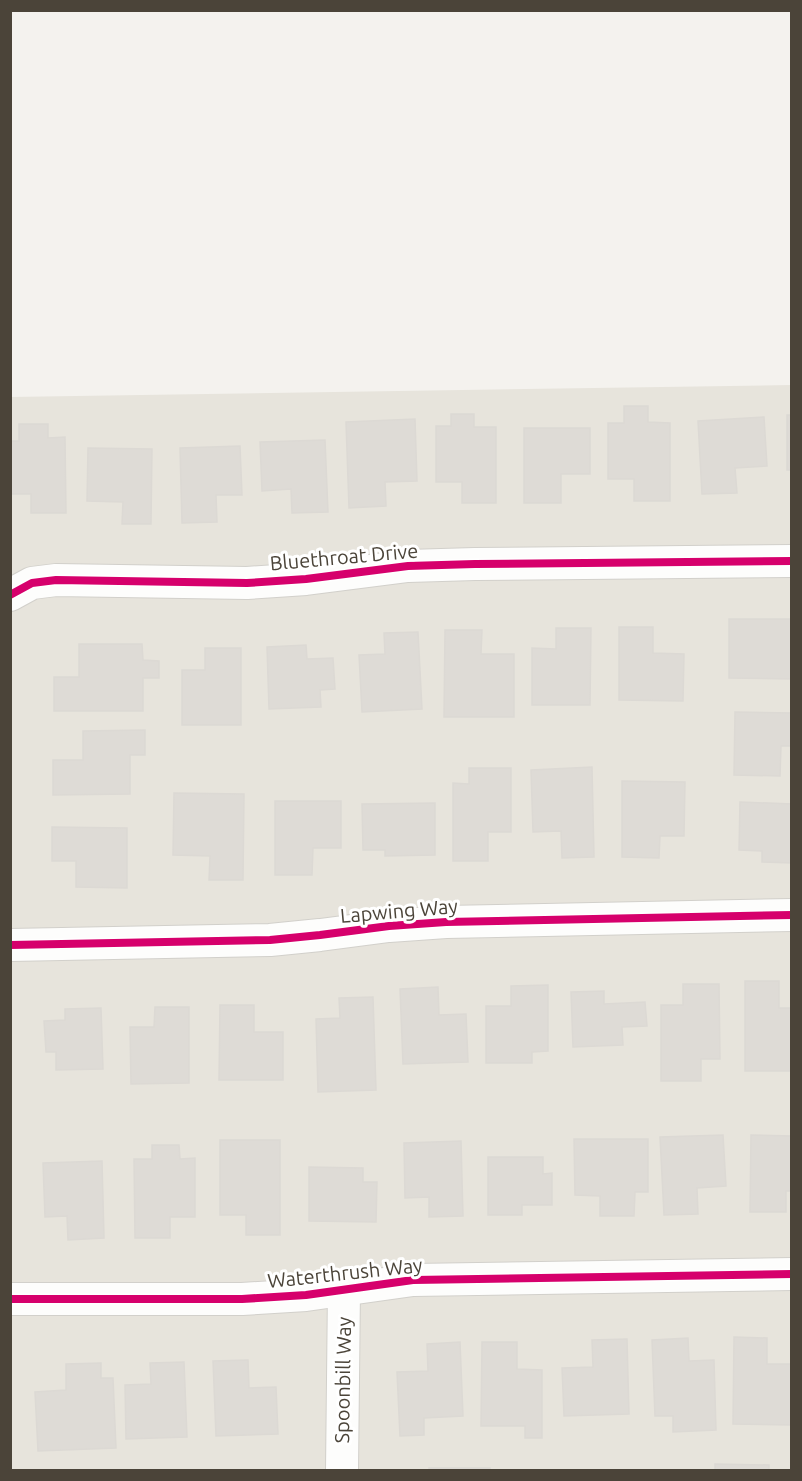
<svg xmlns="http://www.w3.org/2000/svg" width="802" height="1481" font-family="Ubuntu,sans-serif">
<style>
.residential{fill:#e7e4dc}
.building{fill:#dedbd6;stroke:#dcd9d4;stroke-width:1.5}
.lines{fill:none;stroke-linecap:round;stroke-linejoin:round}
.minor-casing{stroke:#d2d0cb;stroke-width:34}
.minor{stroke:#fdfdfc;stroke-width:32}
.cycleway-casing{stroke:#fff;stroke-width:11}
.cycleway{stroke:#d6006c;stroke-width:8}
.labels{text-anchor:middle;stroke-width:6;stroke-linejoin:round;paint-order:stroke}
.street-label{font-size:20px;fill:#4b4439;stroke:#fff}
</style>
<rect width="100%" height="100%" fill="#f4f2ee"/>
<polygon class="residential" points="791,385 791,1470 11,1470 10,397"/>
<g class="building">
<polygon points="624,406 648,406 648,422 670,423 670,501 634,501 634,479 608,479 608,423 624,423"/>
<polygon points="451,414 474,414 474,427 496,427 496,503 462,503 462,482 436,482 436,426 451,426"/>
<rect x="787" y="415" width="5" height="55"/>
<polygon points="764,417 767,466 735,468 737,493 702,494 698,421"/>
<polygon points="415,419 417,481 385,482 386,506 349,508 346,422"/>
<polygon points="19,424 48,424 48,438 65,437 66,513 31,513 31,494 10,494 10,441 19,441"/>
<polygon points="524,428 590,428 590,474 561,474 561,503 524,503"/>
<polygon points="325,440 328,512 292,513 291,489 262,491 260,442"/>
<polygon points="240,446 242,495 216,495 217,522 182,523 180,448"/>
<polygon points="88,448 152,449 151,524 122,524 123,502 87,501"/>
<polygon points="729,619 792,619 792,679 729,678"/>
<polygon points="619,627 653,627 653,653 684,654 683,701 619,700"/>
<polygon points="556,628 591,628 590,705 532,705 532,648 556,649"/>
<polygon points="445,630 482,630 481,654 514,654 514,717 444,717"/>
<polygon points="418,632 422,709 362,712 359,655 385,654 384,633"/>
<polygon points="79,644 142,644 143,660 159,661 159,678 143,678 143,711 54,711 54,677 79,677"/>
<polygon points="306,645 307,659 333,658 335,689 320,690 321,707 269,709 267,647"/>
<polygon points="205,648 241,648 241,725 182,725 182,670 205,670"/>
<polygon points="735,712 792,713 792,746 781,746 780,776 734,775"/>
<polygon points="145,730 145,755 130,755 130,794 53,795 53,760 83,760 83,731"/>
<polygon points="592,767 594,857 562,858 561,831 533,832 531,770"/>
<polygon points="469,768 511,768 511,832 488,832 488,861 453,861 453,783 469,784"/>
<polygon points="622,781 685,782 684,836 660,836 659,858 622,857"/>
<polygon points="174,793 244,794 243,880 209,880 210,856 173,855"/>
<polygon points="275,801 341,801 341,848 313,848 312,875 275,875"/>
<polygon points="740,802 792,804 792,863 762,862 762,851 739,850"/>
<polygon points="435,803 435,855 385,856 385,850 363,850 362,804"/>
<polygon points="52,827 127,828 127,888 76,887 76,861 52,861"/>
<polygon points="745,981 779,981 779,1008 792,1008 792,1071 745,1071"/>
<polygon points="683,984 719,984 720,1059 701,1059 701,1081 661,1081 661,1005 683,1005"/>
<polygon points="548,985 548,1051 532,1052 532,1063 486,1063 486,1006 511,1006 511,986"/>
<polygon points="438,987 439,1015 466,1014 468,1062 403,1064 400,989"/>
<polygon points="604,991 604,1004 645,1002 647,1026 622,1027 623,1045 573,1047 571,992"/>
<polygon points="373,997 376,1090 318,1092 316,1019 340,1018 339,998"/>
<polygon points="220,1005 254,1005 254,1032 283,1032 283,1080 219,1080"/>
<polygon points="155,1007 189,1007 189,1083 131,1084 130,1027 154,1027"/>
<polygon points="101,1008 103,1069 56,1070 56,1052 46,1052 44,1021 65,1020 65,1009"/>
<polygon points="723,1135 726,1186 697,1188 698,1214 664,1215 660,1137"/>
<polygon points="751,1135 792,1136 792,1191 786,1191 786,1212 750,1212"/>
<polygon points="574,1139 648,1139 648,1192 635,1192 634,1216 600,1216 600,1196 575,1195"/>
<polygon points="220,1140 280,1140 280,1235 246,1235 246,1215 220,1215"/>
<polygon points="461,1141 463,1216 429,1217 429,1197 405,1198 404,1143"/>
<polygon points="152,1145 179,1145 180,1159 195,1158 195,1217 170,1217 170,1238 135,1238 134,1159 152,1159"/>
<polygon points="488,1157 543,1157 543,1174 552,1173 552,1205 522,1205 522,1215 488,1215"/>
<polygon points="102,1161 104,1238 68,1240 67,1216 45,1217 43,1163"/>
<polygon points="309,1167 363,1168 363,1182 377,1182 376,1222 309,1221"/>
<polygon points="734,1337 767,1338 767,1364 792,1364 792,1425 733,1424"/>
<polygon points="688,1338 689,1361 714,1360 716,1430 673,1432 673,1416 655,1416 652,1340"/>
<polygon points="627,1339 629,1414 564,1416 562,1368 593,1367 592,1340"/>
<polygon points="460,1342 463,1416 424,1418 424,1435 400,1436 397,1372 428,1371 427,1344"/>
<polygon points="482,1342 517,1342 517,1369 542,1370 542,1438 525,1438 525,1426 481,1426"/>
<polygon points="248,1360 249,1388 276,1387 278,1434 216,1436 213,1361"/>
<polygon points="184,1362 187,1437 126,1439 125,1385 151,1384 150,1363"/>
<polygon points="101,1363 101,1378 113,1378 116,1448 38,1451 35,1392 66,1390 66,1364"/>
<polygon points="715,1464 769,1465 769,1470 715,1470"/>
<rect x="429" y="1468" width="61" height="2"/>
</g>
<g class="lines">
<g class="minor-casing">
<g id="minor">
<polyline points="10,595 32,583 56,580 247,583 306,579 408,566 475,564 792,561"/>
<polyline points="10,945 270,940 320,935 389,926 446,922 792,915"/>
<polyline points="10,1299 242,1299 306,1295 413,1280 792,1274"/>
<polyline points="342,1470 344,1289"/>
</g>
</g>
<use href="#minor" class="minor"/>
<g class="cycleway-casing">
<g id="cycleway">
<polyline points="10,595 32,583 56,580 247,583 306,579 408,566 475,564 792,561"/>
<polyline points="10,945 270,940 320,935 389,926 446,922 792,915"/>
<polyline points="10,1299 242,1299 306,1295 413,1280 792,1274"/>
</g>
</g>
<use href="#cycleway" class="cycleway"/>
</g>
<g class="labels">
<g class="street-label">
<text transform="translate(344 557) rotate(-5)" y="7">Bluethroat Drive</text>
<text transform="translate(399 911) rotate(-5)" y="7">Lapwing Way</text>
<text transform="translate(345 1273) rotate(-6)" y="7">Waterthrush Way</text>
<text transform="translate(343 1380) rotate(-89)" y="7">Spoonbill Way</text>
</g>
</g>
<rect width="802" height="1481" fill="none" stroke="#4b4439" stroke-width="24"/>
</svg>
